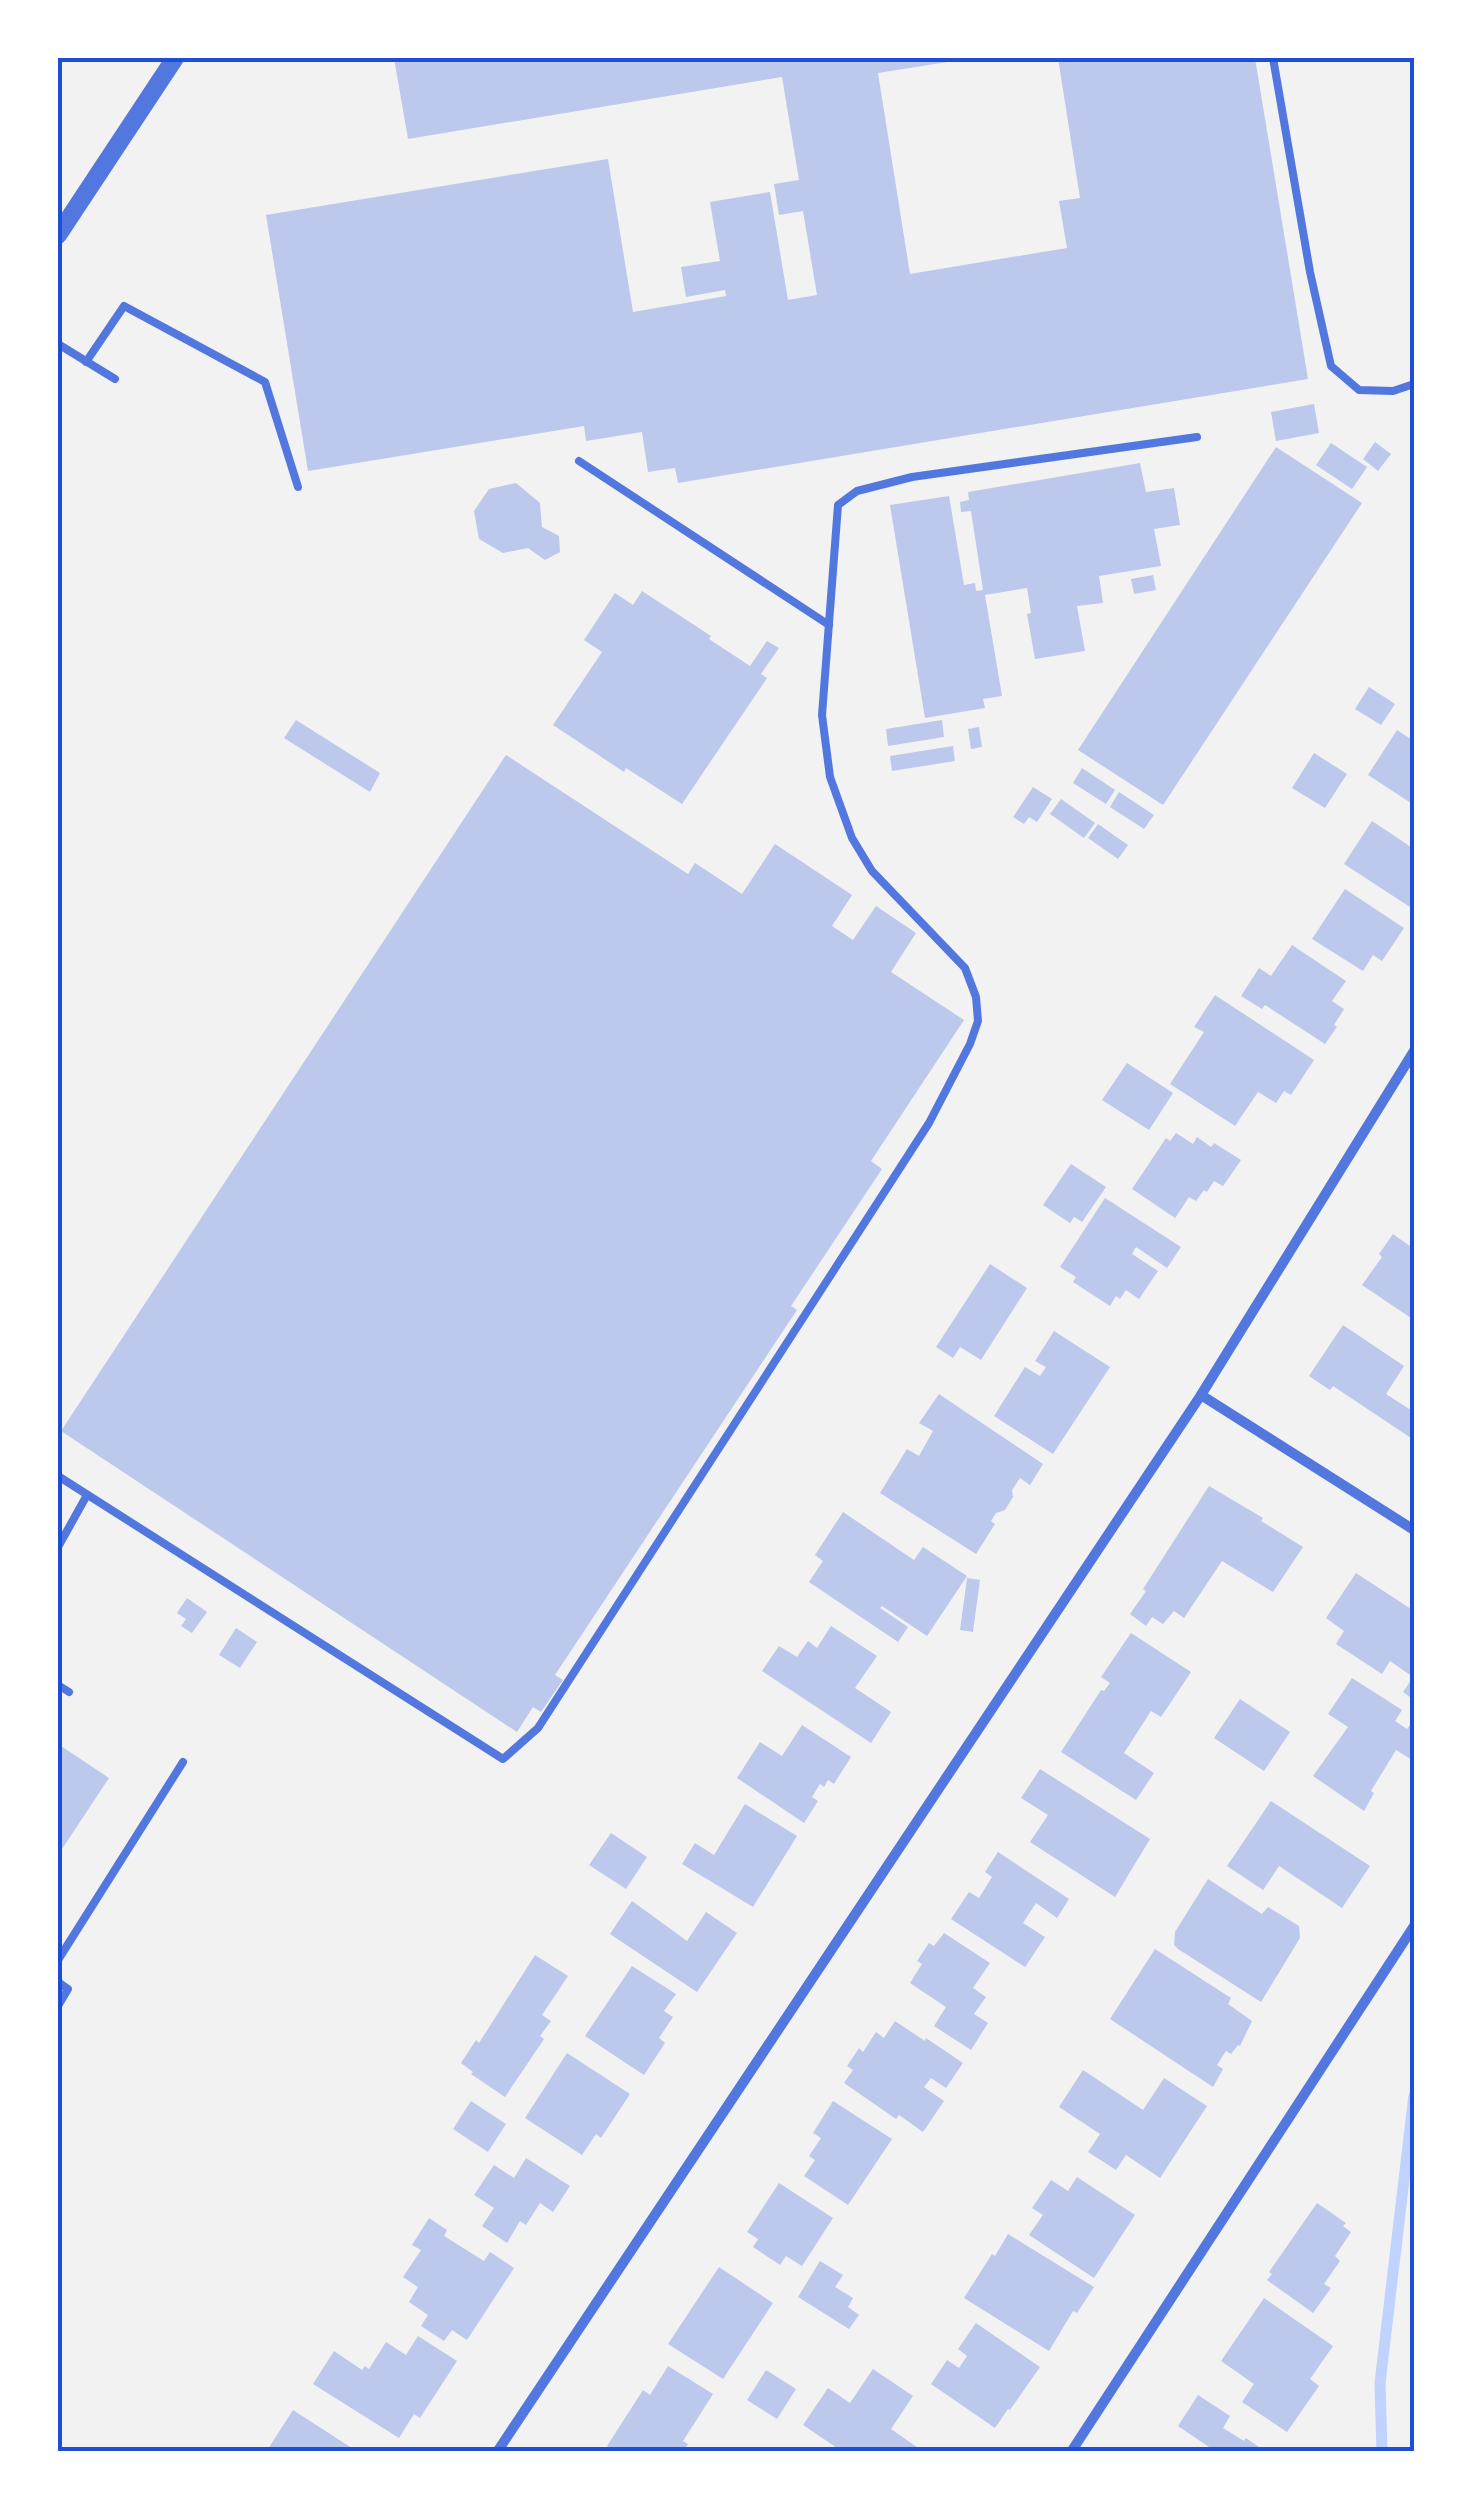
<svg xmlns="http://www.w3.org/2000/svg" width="1472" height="2509" font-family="Rubik,sans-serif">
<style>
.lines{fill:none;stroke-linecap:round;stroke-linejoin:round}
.stream{stroke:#bfd3fe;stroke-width:11}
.building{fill:#bdc9ec}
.service{stroke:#5277de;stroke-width:8}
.minor{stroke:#5277de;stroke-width:10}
.tertiary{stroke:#5277de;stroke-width:18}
.neatline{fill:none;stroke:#1d4ed8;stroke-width:4}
</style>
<rect width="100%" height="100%" fill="#f2f2f2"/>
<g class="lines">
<polyline class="stream" points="1382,2452 1380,2383 1414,2095"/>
</g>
<g class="building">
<polygon points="394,58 960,58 960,60 878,73 910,274 1067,248 1059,201 1080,198 1058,58 1255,58 1308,379 678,483 675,468 648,472 642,432 586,441 584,426 308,471 266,215 608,159 633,312 726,296 725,290 686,297 681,267 720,261 710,202 770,192 788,300 817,295 803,211 779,215 774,184 799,180 782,77 408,139"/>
<polygon points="1314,404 1319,433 1276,441 1271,412"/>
<polygon points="1375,442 1391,454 1378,471 1363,459"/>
<polygon points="1331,443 1367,467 1352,489 1316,465"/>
<polygon points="1276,447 1362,503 1163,805 1078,750"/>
<polygon points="1140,463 1146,492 1174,488 1180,525 1154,529 1161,566 1099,576 1103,603 1077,606 1085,651 1035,659 1027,614 1031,613 1027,588 985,595 1002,696 983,699 985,708 925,718 890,505 949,496 964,585 975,583 976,591 983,590 971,511 961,512 960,502 969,500 968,492"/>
<polygon points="516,483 540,503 542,527 559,536 560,552 545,560 528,548 503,553 479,539 474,511 489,489"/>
<polygon points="1153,575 1156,590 1134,594 1131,579"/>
<polygon points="642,591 711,636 709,639 750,666 767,641 779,648 761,674 767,678 682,804 626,768 624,772 553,725 602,652 584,640 615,593 633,605"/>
<polygon points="1369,687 1395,704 1381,725 1355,709"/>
<polygon points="296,720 380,773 370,792 284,738"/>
<polygon points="942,720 944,737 888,746 886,729"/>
<polygon points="979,727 982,747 971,749 968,729"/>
<polygon points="1397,730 1414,741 1414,805 1368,775"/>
<polygon points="953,746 955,761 892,771 890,756"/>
<polygon points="1314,753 1347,774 1325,808 1292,788"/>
<polygon points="506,755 688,874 695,863 742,894 775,844 852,895 832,926 853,940 876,906 916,933 891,972 964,1020 871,1161 882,1169 791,1306 797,1310 555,1675 563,1680 541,1712 533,1707 517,1732 61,1431"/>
<polygon points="1082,768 1115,790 1106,804 1073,783"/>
<polygon points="1033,787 1052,799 1037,822 1029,817 1024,824 1013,817"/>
<polygon points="1119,792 1154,815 1144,829 1110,807"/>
<polygon points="1061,799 1095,823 1084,838 1050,814"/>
<polygon points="1372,821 1414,849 1414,900 1410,907 1344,864"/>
<polygon points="1098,824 1128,845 1118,859 1088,838"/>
<polygon points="1345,889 1404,928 1382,961 1373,955 1363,971 1312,939"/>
<polygon points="1292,945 1346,981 1332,1001 1344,1009 1334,1025 1337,1027 1325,1044 1265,1005 1262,1009 1241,996 1259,968 1271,976"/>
<polygon points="1215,995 1314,1060 1291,1095 1284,1091 1276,1103 1258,1092 1235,1126 1170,1084 1204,1032 1194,1027"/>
<polygon points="1127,1063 1173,1093 1149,1130 1102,1100"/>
<polygon points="1176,1133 1193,1144 1197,1137 1211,1147 1214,1143 1241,1160 1223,1186 1214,1181 1207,1192 1204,1190 1196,1201 1189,1197 1175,1218 1132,1189 1166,1138 1170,1141"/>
<polygon points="1071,1164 1106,1187 1082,1222 1074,1217 1070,1223 1043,1205"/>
<polygon points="1105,1198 1181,1247 1167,1268 1136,1247 1132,1254 1158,1271 1139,1299 1126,1290 1120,1299 1116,1296 1110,1306 1073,1282 1076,1277 1060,1267"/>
<polygon points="1393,1234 1414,1249 1414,1320 1362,1285 1382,1257 1379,1254"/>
<polygon points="990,1264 1027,1288 981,1360 960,1347 953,1358 936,1347"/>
<polygon points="1343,1325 1404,1366 1386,1394 1414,1412 1414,1440 1333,1386 1330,1390 1309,1376"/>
<polygon points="1054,1331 1110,1367 1053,1454 994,1416 1025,1367 1040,1376 1046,1367 1035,1361"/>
<polygon points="939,1394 1043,1464 1030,1485 1020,1478 1012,1490 1013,1497 1005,1510 996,1513 991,1521 995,1524 976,1554 880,1493 907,1449 919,1456 933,1431 919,1423"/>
<polygon points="1209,1486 1263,1518 1261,1521 1303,1547 1273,1592 1222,1561 1184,1618 1174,1611 1163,1624 1152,1617 1146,1626 1130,1614 1146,1591 1143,1589"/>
<polygon points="843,1512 914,1560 923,1547 967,1576 927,1636 882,1606 880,1608 908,1627 898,1642 809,1582 823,1561 815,1555"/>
<polygon points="1356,1573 1414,1611 1414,1700 1403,1692 1413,1677 1390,1661 1382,1674 1336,1644 1344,1631 1326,1618"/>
<polygon points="967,1578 980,1580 973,1632 960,1630"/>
<polygon points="187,1598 207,1612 192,1633 181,1626 186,1619 177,1613"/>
<polygon points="831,1626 877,1656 855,1688 891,1712 871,1743 762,1671 779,1646 797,1657 808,1641 817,1648"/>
<polygon points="236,1628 257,1642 240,1668 219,1655"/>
<polygon points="1131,1633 1191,1672 1161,1717 1151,1711 1124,1753 1154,1773 1136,1800 1061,1752 1101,1690 1104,1691 1110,1683 1101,1677"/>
<polygon points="1352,1678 1402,1710 1395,1721 1407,1729 1414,1718 1414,1761 1396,1750 1371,1791 1374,1793 1364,1811 1313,1776 1348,1727 1328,1714"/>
<polygon points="1240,1699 1290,1732 1264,1771 1214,1738"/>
<polygon points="802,1725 851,1757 834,1784 828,1780 824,1787 820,1784 812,1797 818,1801 804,1823 737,1778 760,1742 782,1756"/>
<polygon points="58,1744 109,1778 58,1855"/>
<polygon points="1040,1769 1150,1839 1115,1897 1030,1842 1048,1815 1021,1798"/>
<polygon points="1271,1801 1370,1866 1342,1908 1279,1866 1263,1890 1227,1866"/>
<polygon points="745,1804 797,1836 753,1907 682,1864 695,1843 714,1855"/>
<polygon points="611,1833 647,1857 626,1889 589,1865"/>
<polygon points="998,1852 1069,1899 1057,1918 1036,1903 1023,1923 1045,1937 1025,1967 951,1919 969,1892 979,1898 992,1877 985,1872"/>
<polygon points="1208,1879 1262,1914 1268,1907 1299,1926 1300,1938 1261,2002 1178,1949 1174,1945 1175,1932"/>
<polygon points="632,1901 687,1941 706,1912 737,1933 697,1992 610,1934"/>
<polygon points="944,1933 990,1963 973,1988 986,1997 974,2014 988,2023 971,2050 934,2026 946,2007 910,1983 922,1964 917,1961 929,1943 934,1946"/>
<polygon points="1155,1949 1231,1998 1228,2004 1252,2021 1240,2046 1238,2045 1231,2054 1226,2051 1217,2065 1223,2069 1213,2087 1110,2019"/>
<polygon points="535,1955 568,1976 542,2015 551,2021 540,2036 544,2039 505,2097 471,2074 473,2072 461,2063 476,2040 479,2043"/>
<polygon points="632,1966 676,1994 664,2011 673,2017 659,2038 665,2043 644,2075 585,2036"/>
<polygon points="895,2021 925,2041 926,2038 963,2063 946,2088 931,2078 924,2087 944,2101 923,2132 899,2115 896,2119 844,2083 853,2070 847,2066 859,2048 863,2052 876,2032 884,2038"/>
<polygon points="567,2053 630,2094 601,2138 596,2134 582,2155 525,2118"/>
<polygon points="1083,2070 1143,2110 1164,2078 1207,2106 1160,2178 1126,2155 1116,2170 1088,2152 1100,2134 1059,2107"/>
<polygon points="471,2101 506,2124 488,2152 453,2129"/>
<polygon points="833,2101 892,2139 848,2205 804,2176 815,2160 809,2156 821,2138 813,2133"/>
<polygon points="526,2158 570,2186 553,2212 540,2203 526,2225 520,2221 507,2243 482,2226 494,2208 474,2195 494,2165 514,2178"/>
<polygon points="1077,2177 1135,2215 1094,2278 1029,2235 1043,2215 1032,2208 1051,2180 1068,2191"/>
<polygon points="779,2183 833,2218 802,2266 786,2256 780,2265 753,2247 758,2239 747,2232"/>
<polygon points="1317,2203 1346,2223 1343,2226 1351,2232 1335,2256 1340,2261 1324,2284 1331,2288 1313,2313 1267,2280 1272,2274 1269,2272"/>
<polygon points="429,2218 447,2230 444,2236 484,2261 490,2252 514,2268 467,2340 452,2330 444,2341 421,2326 428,2315 409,2302 418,2287 403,2277 421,2250 412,2245"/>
<polygon points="1008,2234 1094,2287 1077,2313 1073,2311 1049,2351 964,2298 992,2254 995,2256"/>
<polygon points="820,2261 843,2275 835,2287 853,2298 848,2307 859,2315 849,2329 798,2297"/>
<polygon points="719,2267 773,2303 723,2379 668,2344"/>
<polygon points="1264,2298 1333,2346 1310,2379 1319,2386 1287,2432 1242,2402 1254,2384 1221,2361"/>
<polygon points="976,2323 1040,2367 1010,2410 1008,2409 995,2428 931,2384 947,2360 959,2368 967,2356 958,2349"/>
<polygon points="418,2336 457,2361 420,2418 414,2414 399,2438 313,2384 334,2351 362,2370 365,2366 369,2369 386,2342 406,2355"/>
<polygon points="668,2366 713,2394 683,2441 688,2444 683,2452 616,2452 607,2446 643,2390 650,2395"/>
<polygon points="873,2369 913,2396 891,2429 924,2452 843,2452 803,2425 828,2388 850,2403"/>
<polygon points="766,2370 796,2389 777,2419 747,2400"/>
<polygon points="1198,2395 1230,2416 1223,2428 1244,2441 1246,2438 1266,2452 1211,2452 1212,2449 1178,2426"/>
<polygon points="293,2410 358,2452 266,2452"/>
</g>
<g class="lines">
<g class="service">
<polyline points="1273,58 1310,272 1331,366 1359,390 1393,391 1414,384"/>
<polyline points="58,344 115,379"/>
<polyline points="86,362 124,306 265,382 298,487"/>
<polyline points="579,461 829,625"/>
<polyline points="58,1476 503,1759 538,1728 929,1123 970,1044 978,1021 976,997 965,968 872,871 852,838 830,777 822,715 838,505 857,491 912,477 1197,437"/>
<polyline points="58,1547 87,1495"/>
<polyline points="58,1685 69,1692"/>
<polyline points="58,1960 183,1762"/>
<polyline points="58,1982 68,1989 58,2006"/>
</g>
<g class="minor">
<polyline points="1201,1395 1414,1530"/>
<polyline points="497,2452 1201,1395 1414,1051"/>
<polyline points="1071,2452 1414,1926"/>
</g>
<polyline class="tertiary" points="58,235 175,58"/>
</g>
<rect width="1472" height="2509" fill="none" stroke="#ffffff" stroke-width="120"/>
<rect x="60" y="60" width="1352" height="2389" class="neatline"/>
</svg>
